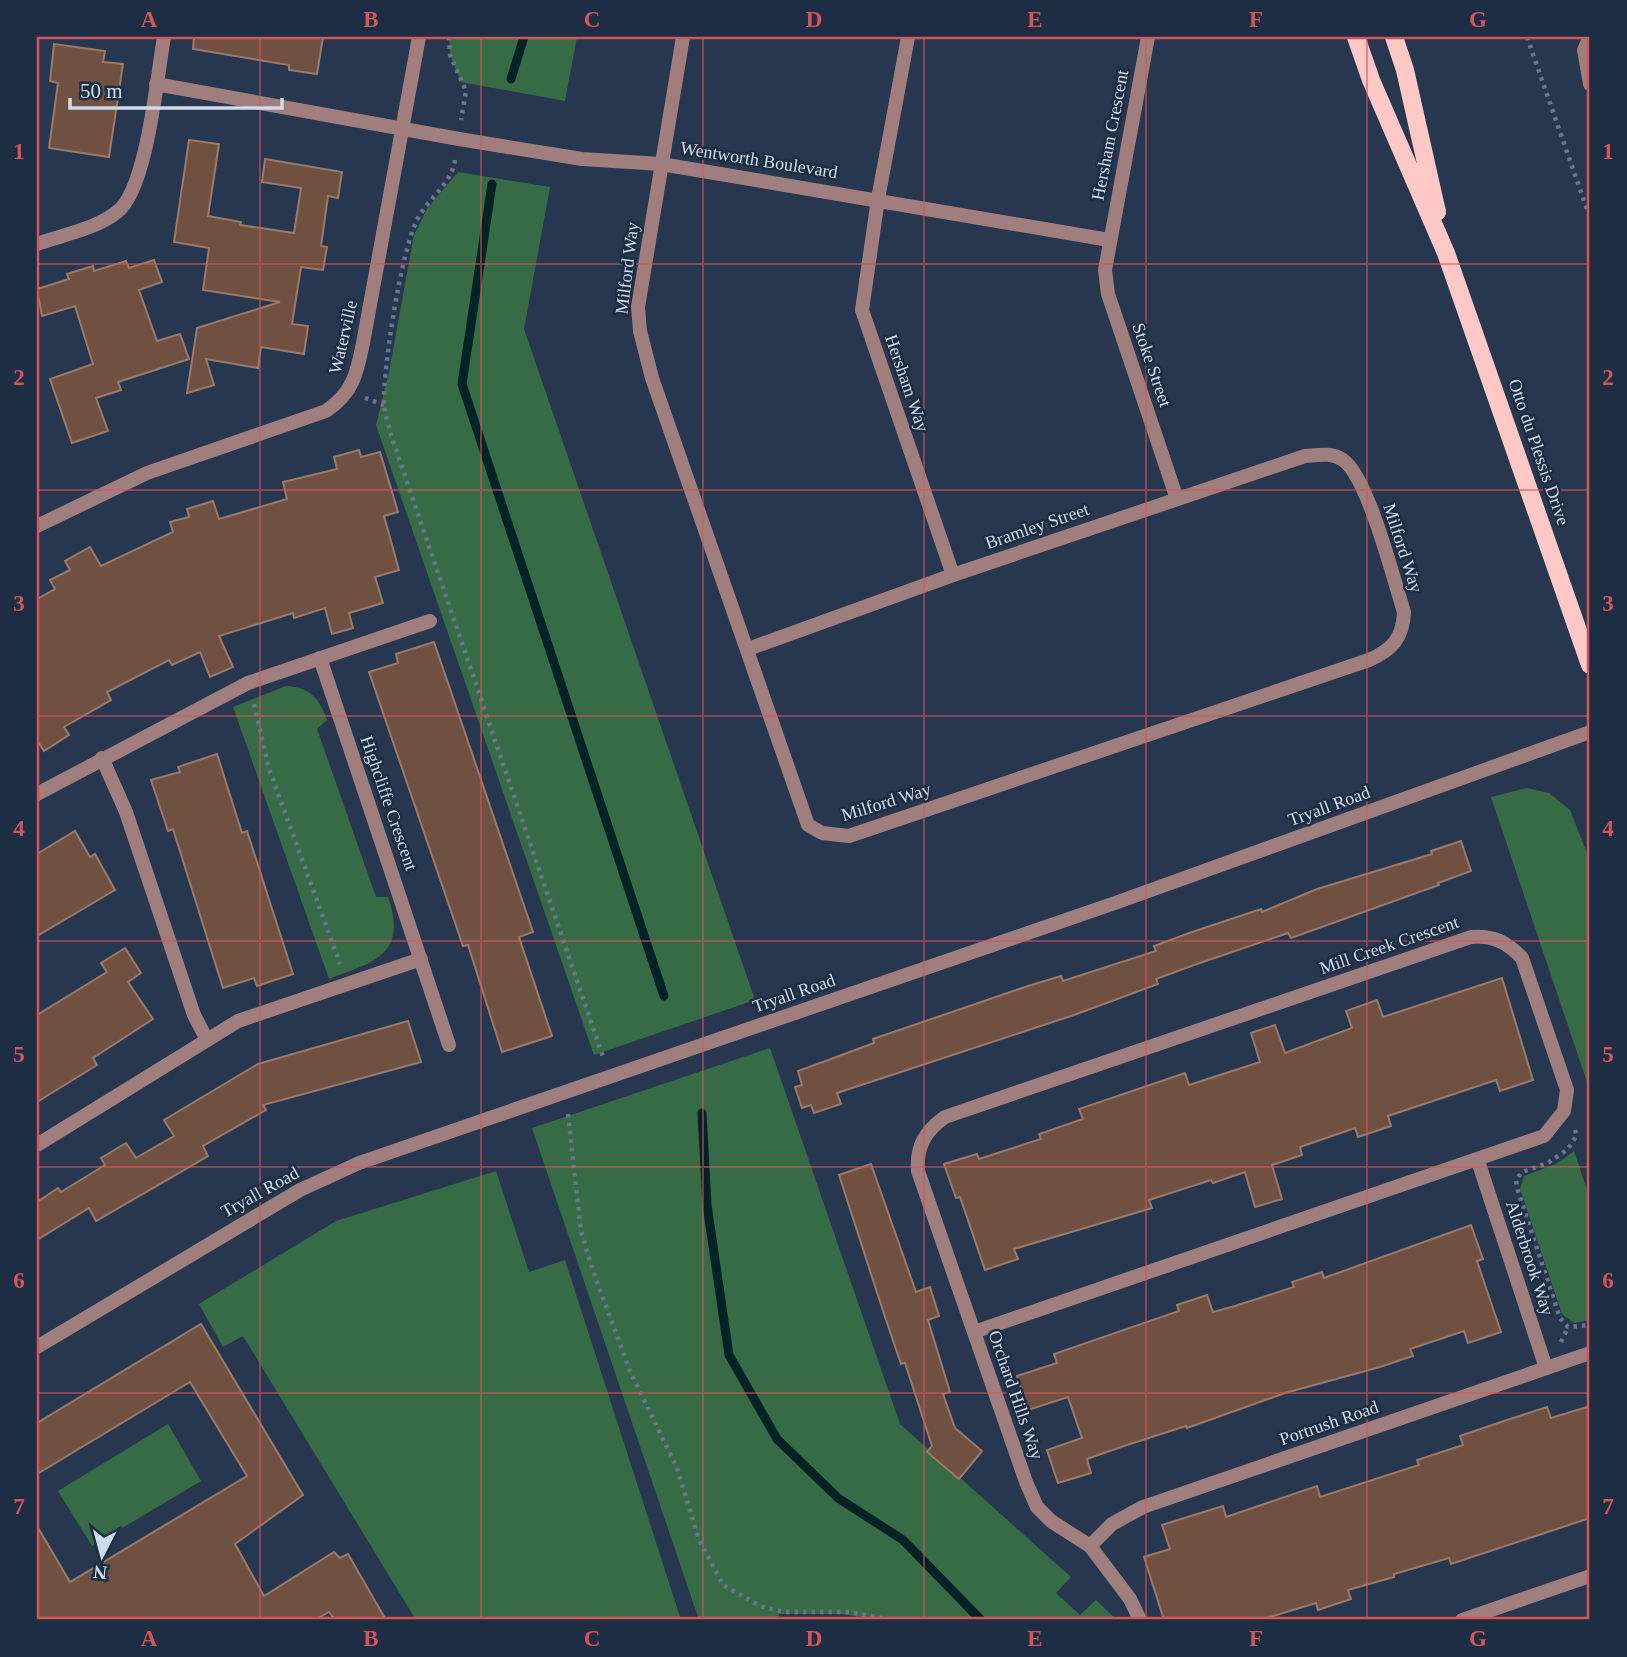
<svg xmlns="http://www.w3.org/2000/svg" width="1627" height="1657" font-family="Georgia,serif">
<style>
.green{fill:#376b46}
.lines{fill:none;stroke-linecap:round;stroke-linejoin:round}
.stream{stroke:#032225;stroke-width:9}
.building{fill:#6f5041;stroke:#9a7969;stroke-width:2}
.path{stroke:#67768a;stroke-width:4.5;stroke-dasharray:3.5 5;stroke-linecap:butt}
.service{stroke:#9f7e7d;stroke-width:14}
.minor{stroke:#9f7e7d;stroke-width:14}
.tertiary{stroke:#9f7e7d;stroke-width:14}
.primary{stroke:#fec8c7;stroke-width:18}
.grid{fill:none;stroke:#d45558;stroke-width:2;stroke-opacity:0.55}
.labels{text-anchor:middle;stroke-width:5;stroke-linejoin:round;paint-order:stroke}
.street-label{font-size:18px;fill:#d0dbea;stroke:#1d2d44}
.neatline{fill:none;stroke:#d45558;stroke-width:2.5}
.grid-label{font-size:23px;text-anchor:middle;font-weight:bold;fill:#d45558}
</style>
<rect width="100%" height="100%" fill="#26374f"/>
<g class="green">
<polygon points="449,37 577,37 565,101 461,82 450,55"/>
<polygon points="458,172 550,187 524,329 755,1000 594,1055 376,425 389,372 414,235 427,209"/>
<path d="M286,686C310,687 320,699 327,720L317,729L376,897H388C408,955 374,962 329,979L233,707Z"/>
<polygon points="1527,788 1549,793 1570,810 1590,861 1590,1091 1491,797"/>
<polygon points="770,1048 900,1424 1071,1577 1056,1593 1080,1615 1096,1600 1117,1620 883,1620 841,1614 779,1614 780,1620 699,1620 532,1128"/>
<polygon points="1574,1151 1590,1199 1590,1320 1574,1323 1562,1314 1520,1189 1524,1176 1556,1164"/>
<polygon points="496,1171 529,1272 565,1260 681,1620 416,1620 243,1336 223,1347 199,1304 336,1221"/>
<polygon points="168,1424 201,1481 92,1546 58,1491"/>
</g>
<g class="lines">
<g class="stream">
<polyline points="511,79 524,37"/>
<polyline points="492,184 462,384 664,996"/>
<polyline points="702,1113 707,1205 729,1355 777,1439 838,1498 903,1540 981,1620"/>
</g>
</g>
<g class="building">
<polygon points="194,37 323,37 317,74 289,70 289,65 193,49"/>
<polygon points="54,44 105,51 103,62 123,64 109,157 49,148 58,83 50,81"/>
<polygon points="189,140 219,144 208,216 241,222 240,225 294,233 301,188 262,182 265,159 342,172 338,198 328,196 321,246 327,247 323,270 301,267 292,324 308,326 304,354 261,347 258,368 206,359 214,385 187,393 197,328 280,302 203,290 209,248 174,242"/>
<polygon points="154,260 162,282 139,290 157,341 180,334 189,359 118,382 121,390 96,398 108,431 72,443 50,379 93,364 75,306 42,316 37,289 69,279 67,274 93,266 94,271 126,261 129,268"/>
<polygon points="359,450 361,457 380,452 398,512 384,516 399,570 375,577 383,603 349,613 353,628 332,634 325,608 294,618 293,613 219,636 233,667 210,677 200,652 172,665 169,660 107,692 111,700 64,727 69,735 44,751 37,740 37,599 55,589 50,580 70,570 65,561 90,547 101,566 173,532 170,522 189,517 187,509 213,501 219,519 287,499 283,482 337,469 334,457"/>
<polygon points="434,642 533,932 519,937 552,1036 502,1052 468,945 463,946 369,672 398,663 396,654"/>
<polygon points="217,754 242,833 247,831 293,974 257,986 254,978 223,988 173,829 168,831 151,780 180,772 178,767"/>
<polygon points="75,831 90,857 95,854 115,890 37,936 37,854"/>
<polygon points="1461,841 1471,871 1438,883 1439,885 1291,938 1288,933 1194,965 1156,979 1158,984 1074,1015 837,1093 841,1104 814,1113 811,1105 802,1108 795,1087 802,1085 798,1071 874,1043 873,1039 1028,986 1061,976 1063,981 1156,951 1154,946 1192,932 1261,909 1262,912 1317,889 1432,854 1431,851"/>
<polygon points="125,948 141,973 128,982 153,1019 93,1058 97,1065 37,1102 37,1015 107,972 101,963"/>
<polygon points="1502,978 1533,1080 1500,1091 1496,1080 1388,1116 1391,1126 1358,1137 1355,1128 1300,1147 1302,1155 1272,1165 1282,1199 1255,1207 1245,1172 1213,1183 1211,1180 1149,1200 1152,1208 1014,1249 1018,1259 985,1270 960,1197 956,1198 944,1164 977,1154 979,1159 1041,1139 1039,1134 1083,1119 1079,1109 1185,1073 1189,1085 1260,1062 1251,1033 1275,1025 1285,1053 1352,1028 1346,1011 1377,1000 1383,1017"/>
<polygon points="408,1021 421,1062 263,1105 266,1110 203,1146 208,1156 96,1221 89,1208 37,1240 37,1202 58,1188 61,1192 105,1165 101,1158 126,1143 136,1158 174,1136 164,1120 258,1064"/>
<polygon points="871,1164 916,1292 930,1287 939,1316 928,1320 950,1392 943,1394 955,1428 982,1451 959,1479 927,1452 932,1446 905,1363 901,1364 884,1314 839,1175"/>
<polygon points="1471,1225 1483,1259 1477,1261 1501,1332 1468,1343 1464,1331 1410,1349 1413,1356 1380,1367 1285,1393 1187,1428 1186,1426 1127,1445 1087,1459 1091,1473 1058,1483 1047,1450 1082,1438 1068,1397 1028,1410 1017,1376 1057,1363 1054,1354 1179,1311 1177,1305 1207,1295 1213,1312 1235,1306 1294,1287 1292,1282 1322,1272 1324,1278"/>
<polygon points="201,1324 303,1495 235,1544 264,1596 334,1552 340,1558 348,1554 386,1620 335,1620 329,1612 315,1620 37,1620 37,1526 70,1582 247,1476 190,1382 37,1474 37,1423"/>
<polygon points="1590,1406 1590,1518 1451,1564 1449,1558 1394,1574 1394,1577 1348,1590 1351,1599 1318,1610 1316,1603 1260,1620 1164,1620 1144,1557 1170,1549 1162,1525 1223,1506 1226,1517 1317,1486 1320,1497 1419,1465 1417,1460 1463,1445 1460,1436 1504,1421 1547,1407 1551,1418"/>
</g>
<g class="lines">
<g class="path">
<polyline points="449,37 450,55 466,91 461,120"/>
<polyline points="1527,37 1590,218"/>
<path d="M455,160C451,186 427,198 416,222C401,254 383,368 384,403C384,413 389,425 391,435L603,1057"/>
<polyline points="365,398 384,405"/>
<polyline points="254,704 269,769 340,964"/>
<polyline points="568,1114 581,1231 593,1271 630,1371 677,1468 699,1540 723,1585 760,1606 784,1612 849,1612 893,1620"/>
<polyline points="1575,1130 1577,1135 1568,1149 1548,1163 1522,1172 1516,1180 1517,1188 1560,1318 1568,1327 1590,1325"/>
<polyline points="1561,1342 1568,1327"/>
</g>
<polyline class="service" points="1590,37 1584,50 1590,84"/>
<g class="minor">
<path d="M683,37L638,307L640,331L652,378L808,825L822,833L849,836L1369,660C1392,650 1403,638 1404,612C1393,578 1368,477 1343,460C1332,452 1318,455 1305,456L953,575L748,649"/>
<polyline points="908,37 878,199 862,310 953,575"/>
<polyline points="1148,37 1105,270 1108,294 1177,499"/>
<polyline points="156,84 459,139 582,159 661,164 1109,240"/>
<path d="M37,244C62,235 96,229 117,212C147,190 157,76 164,37"/>
<path d="M37,526L147,473L326,411C353,393 357,373 363,343L419,37"/>
<polyline points="320,658 449,1045"/>
<polyline points="102,758 126,812 194,1015 207,1040"/>
<polyline points="37,794 248,683 430,621"/>
<polyline points="37,1145 238,1021 421,959"/>
<polyline points="1478,1161 1546,1368"/>
<path d="M974,1332L1544,1136L1564,1111L1567,1090L1522,958C1507,942 1493,935 1471,937L945,1117C925,1131 916,1147 918,1171L1026,1482L1037,1507L1051,1521L1090,1546L1130,1599L1140,1620"/>
<polyline points="1090,1546 1112,1524 1143,1507 1590,1353"/>
<polyline points="1462,1620 1590,1576"/>
</g>
<polyline class="tertiary" points="37,1347 300,1190 359,1163 1115,903 1590,732"/>
<g class="primary">
<polyline points="1356,37 1371,80 1446,253 1590,665"/>
<polyline points="1394,37 1405,70 1437,212"/>
</g>
</g>
<path class="grid" d="M260,37V1620M481,37V1620M703,37V1620M924,37V1620M1146,37V1620M1367,37V1620M37,264H1590M37,490H1590M37,716H1590M37,941H1590M37,1167H1590M37,1393H1590"/>
<g class="labels">
<g class="street-label">
<text transform="translate(1110 135) rotate(-79)" y="6">Hersham Crescent</text>
<text transform="translate(759 160) rotate(9)" y="6">Wentworth Boulevard</text>
<text transform="translate(627 268) rotate(-83)" y="6">Milford Way</text>
<text transform="translate(343 337) rotate(-77)" y="6">Waterville</text>
<text transform="translate(1152 365) rotate(71)" y="6">Stoke Street</text>
<text transform="translate(907 383) rotate(71)" y="6">Hersham Way</text>
<text transform="translate(1539 452) rotate(71)" y="6">Otto du Plessis Drive</text>
<text transform="translate(1037 526) rotate(-19)" y="6">Bramley Street</text>
<text transform="translate(1403 548) rotate(72)" y="6">Milford Way</text>
<text transform="translate(886 802) rotate(-17)" y="6">Milford Way</text>
<text transform="translate(389 803) rotate(71)" y="6">Highcliffe Crescent</text>
<text transform="translate(1329 806) rotate(-20)" y="6">Tryall Road</text>
<text transform="translate(1389 945) rotate(-19)" y="6">Mill Creek Crescent</text>
<text transform="translate(794 993) rotate(-19)" y="6">Tryall Road</text>
<text transform="translate(260 1192) rotate(-29)" y="6">Tryall Road</text>
<text transform="translate(1530 1258) rotate(72)" y="6">Alderbrook Way</text>
<text transform="translate(1016 1395) rotate(71)" y="6">Orchard Hills Way</text>
<text transform="translate(1329 1423) rotate(-19)" y="6">Portrush Road</text>
</g>
</g>
<rect width="1627" height="1657" fill="none" stroke="#1d2d44" stroke-width="77"/>
<g transform="translate(102 1556) rotate(186)" stroke="#1d2d44" stroke-width="5" paint-order="stroke">
<path d="M0-5L12 26L0 18L-12 26Z" fill="#d0dbea"/>
<text y="-10" font-size="19" font-weight="bold" text-anchor="middle" fill="#d0dbea">N</text>
</g>
<path d="M70 98v10h212v-10" fill="none" stroke="#d0dbea" stroke-width="3.5"/>
<text x="80" y="98" font-size="21" fill="#d0dbea" stroke="#1d2d44" stroke-width="5" paint-order="stroke">50 m</text>
<rect x="38" y="38" width="1550" height="1580" class="neatline"/>
<g class="grid-label">
<text x="149" y="27">A</text>
<text x="371" y="27">B</text>
<text x="592" y="27">C</text>
<text x="814" y="27">D</text>
<text x="1035" y="27">E</text>
<text x="1256" y="27">F</text>
<text x="1478" y="27">G</text>
<text x="19" y="159">1</text>
<text x="1608" y="159">1</text>
<text x="19" y="385">2</text>
<text x="1608" y="385">2</text>
<text x="19" y="611">3</text>
<text x="1608" y="611">3</text>
<text x="19" y="836">4</text>
<text x="1608" y="836">4</text>
<text x="19" y="1062">5</text>
<text x="1608" y="1062">5</text>
<text x="19" y="1288">6</text>
<text x="1608" y="1288">6</text>
<text x="19" y="1514">7</text>
<text x="1608" y="1514">7</text>
<text x="149" y="1646">A</text>
<text x="371" y="1646">B</text>
<text x="592" y="1646">C</text>
<text x="814" y="1646">D</text>
<text x="1035" y="1646">E</text>
<text x="1256" y="1646">F</text>
<text x="1478" y="1646">G</text>
</g>
</svg>
